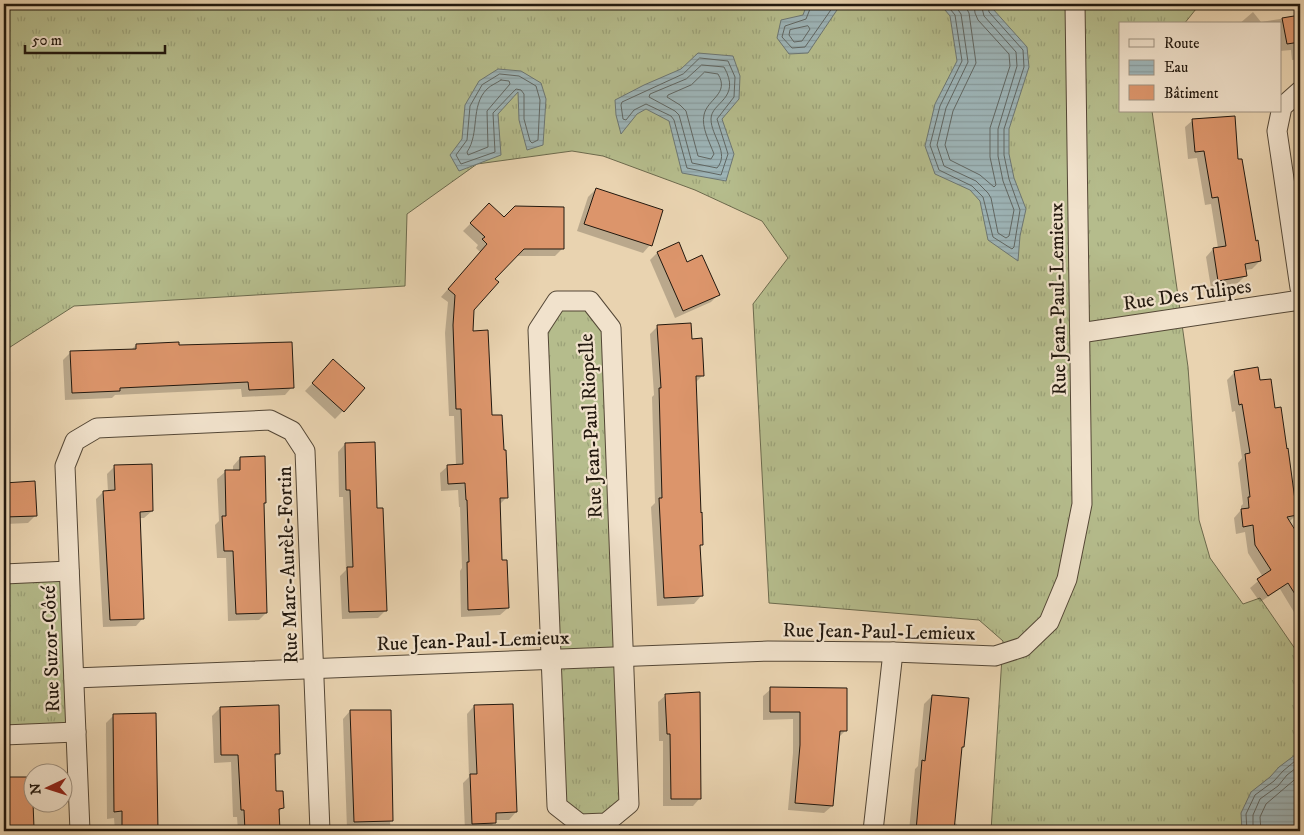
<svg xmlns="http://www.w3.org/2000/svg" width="1304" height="835" font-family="'IM FELL DW Pica',serif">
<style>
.grass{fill:url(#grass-tufts);stroke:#6c6a4d}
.water{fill:url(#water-rules);stroke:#6c7673}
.shadow{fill:#0003}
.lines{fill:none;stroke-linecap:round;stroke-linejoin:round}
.shore{stroke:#606662;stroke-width:1}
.building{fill:#dc956b;stroke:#22180e}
.minor-casing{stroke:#544736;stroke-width:21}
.minor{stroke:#f1e2cc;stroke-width:19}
.labels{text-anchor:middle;stroke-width:4.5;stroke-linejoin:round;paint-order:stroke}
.street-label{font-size:20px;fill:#22180e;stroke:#f1e2cc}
</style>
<defs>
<pattern id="grass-tufts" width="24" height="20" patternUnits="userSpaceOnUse" patternTransform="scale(1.25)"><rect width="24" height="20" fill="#b5bc8c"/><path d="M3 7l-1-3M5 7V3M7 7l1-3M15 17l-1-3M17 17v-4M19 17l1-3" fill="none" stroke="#9ba178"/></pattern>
<pattern id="water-rules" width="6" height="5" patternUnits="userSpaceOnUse" patternTransform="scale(1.25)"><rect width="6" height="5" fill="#9db4b7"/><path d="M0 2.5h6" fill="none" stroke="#879a9c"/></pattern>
</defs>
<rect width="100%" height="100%" fill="#e9d3b0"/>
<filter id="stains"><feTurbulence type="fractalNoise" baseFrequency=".004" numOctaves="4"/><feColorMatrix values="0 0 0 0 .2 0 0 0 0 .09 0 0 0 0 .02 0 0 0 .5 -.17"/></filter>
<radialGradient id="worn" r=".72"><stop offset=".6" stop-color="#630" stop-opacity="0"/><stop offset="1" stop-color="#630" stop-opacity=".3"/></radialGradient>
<g class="grass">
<polygon points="4,4 1200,4 1184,24 1120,24 1120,111 1152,111 1188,367 1199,520 1210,558 1243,604 1260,598 1300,656 1300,831 991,831 1003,641 979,620 769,603 753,304 788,258 762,221 695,190 603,156 572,151 477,164 407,214 405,286 74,306 4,351"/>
<polygon points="557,301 590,301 611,328 629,804 606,823 557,806 538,330"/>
<polygon points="69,571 76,732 4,735 4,574"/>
</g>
<g class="water">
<polygon points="807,4 841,4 808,53 789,54 777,38 781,20 803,15"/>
<polygon points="940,4 992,4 993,9 1027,47 1029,67 1009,129 1009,154 1014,178 1026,209 1020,236 1018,261 988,240 980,201 970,190 935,174 925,146 935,104 957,61 950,16"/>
<polygon points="698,53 733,56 740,76 739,99 722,119 734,154 726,181 682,173 669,121 646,109 637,114 621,134 616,115 615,100 644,85 681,69"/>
<polygon points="498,69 521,71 541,83 546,99 543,145 527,150 519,120 518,92 498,114 501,155 459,171 450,155 462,139 465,105 479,81"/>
<polygon points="1295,755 1300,757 1300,831 1242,831 1241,813 1251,792 1270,777 1279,767"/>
</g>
<g class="shadow">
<polygon points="1253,12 1261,22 1300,16 1300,59 1292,60 1291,50 1280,51 1280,24 1239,24"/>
<polygon points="1193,120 1255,242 1260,261 1252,269 1245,270 1246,275 1238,283 1211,288 1206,257 1213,249 1218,248 1211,204 1205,205 1197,158 1188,159 1185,127"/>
<polygon points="596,189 650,245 643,253 577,231 588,197"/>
<polygon points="489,205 504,219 563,248 555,256 515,256 493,279 473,309 472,332 506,498 499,505 501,562 508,608 500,615 461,617 460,571 462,568 460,507 459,507 458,490 441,491 440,473 448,466 456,465 454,416 449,416 445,333 448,302 441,297 480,252 476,248 478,245 463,231"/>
<polygon points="657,253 687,263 718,295 711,302 675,318 650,260"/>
<polygon points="657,327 690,340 703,375 695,383 702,544 699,547 701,596 694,604 657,606 651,507 655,503 652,397 654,395 650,334"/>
<polygon points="136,345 292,387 285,395 242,397 241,389 115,395 112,398 65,400 63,360 71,352 131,350"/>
<polygon points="326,369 364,389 335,419 305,391"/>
<polygon points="1235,372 1258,382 1274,409 1296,515 1289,522 1300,540 1300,622 1280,589 1260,602 1250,588 1263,577 1248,553 1245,532 1236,534 1234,518 1241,510 1241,506 1243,504 1238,463 1242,458 1235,411 1232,412 1227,380"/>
<polygon points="345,444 376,509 386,610 378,618 342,619 340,576 346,570 343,497 339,497 338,452"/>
<polygon points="240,458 265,503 263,505 266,613 259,620 228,621 226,558 217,558 215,525 219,521 217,479 225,472 233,471 233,466"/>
<polygon points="115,466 152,511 144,518 139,518 143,618 136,626 103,627 96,499 103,492 108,492 107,474"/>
<polygon points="34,483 36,515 28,523 6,524 6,542 4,545 4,484"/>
<polygon points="771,689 845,731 838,738 832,806 824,813 788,810 793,753 793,719 763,720 763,696"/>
<polygon points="666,695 700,798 693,806 663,806 663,741 659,741 658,702"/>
<polygon points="932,696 963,747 961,749 954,823 957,824 956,831 909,831 915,769 918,766 924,704"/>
<polygon points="474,706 516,812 509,820 492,820 494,823 487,830 465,831 463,783 469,777 467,714"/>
<polygon points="220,708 279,753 273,759 274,792 282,808 278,813 278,831 238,831 237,817 233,817 231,762 214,763 212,716"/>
<polygon points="350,711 392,820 390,822 391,831 353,831 353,829 347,829 343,719"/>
<polygon points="155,714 157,831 115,831 114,818 107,819 106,723 114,715"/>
<polygon points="32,778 33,828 29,831 4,831 4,779"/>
<polygon points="798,828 813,831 795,831"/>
</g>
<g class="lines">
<g class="shore">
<polyline points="812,4 806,19 785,26 782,37 792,48 805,47 835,4"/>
<polyline points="946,4 955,15 962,61 940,106 930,145 939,170 972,186 983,197 993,237 1012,249 1014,247 1020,210 1009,179 1004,155 1004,129 1024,67 1023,50 989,12 988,4"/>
<polyline points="954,4 961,14 968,62 946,108 937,145 944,166 976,181 988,193 991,198 998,233 1006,238 1009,236 1014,210 1003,181 998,156 998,129 1017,66 1016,52 984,16 981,4"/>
<polyline points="964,4 969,13 976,63 953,111 945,145 950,160 980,175 994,187 996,185 990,157 990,128 1010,66 1009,54 978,20 975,13 974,4"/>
<polygon points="808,26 810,29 802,41 794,42 789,35 790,30"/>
<polygon points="700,58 728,61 735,77 734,97 717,119 728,154 721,175 687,168 674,120 671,116 646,104 634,110 626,120 623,119 621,105 622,102 683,74"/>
<path d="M702,65L724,67C742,99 711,102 711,119C711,136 730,153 717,168L692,163L679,115L675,111L649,97L650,94L686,79Z"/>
<path d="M705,72L718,74C730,94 707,99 704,115C701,127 710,143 714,154L711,159L698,156L686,111L680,105L667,97L668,95L691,85Z"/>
<polygon points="500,74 519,76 536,86 540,100 538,140 532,143 530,141 524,119 524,94 521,90 516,89 493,113 495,152 461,164 456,155 467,140 470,106 482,85"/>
<path d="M501,80L509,81L510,84L487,111L488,147L468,155L467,152C480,133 470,106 487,89C491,85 497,83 501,80Z"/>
<polyline points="1247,831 1246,814 1255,795 1274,781 1283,771 1295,761 1300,761"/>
<polyline points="1253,831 1253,815 1260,799 1278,786 1287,775 1296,768 1300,768"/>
<polyline points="1261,831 1260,817 1266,804 1300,775"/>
</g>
</g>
<g class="building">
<polygon points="1300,15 1300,42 1287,44 1282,18"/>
<polygon points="1235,116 1238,159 1242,159 1256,241 1258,240 1261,261 1245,264 1247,276 1218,281 1213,248 1226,246 1218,197 1212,198 1204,151 1195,152 1192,119"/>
<polygon points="596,188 663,210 652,246 584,224"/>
<polygon points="489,203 504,217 515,206 564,207 564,249 524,249 495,279 499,282 474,310 473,331 488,330 492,415 502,415 504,450 506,450 508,498 500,498 502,560 507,560 509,608 468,610 467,562 469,562 467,500 466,500 465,483 448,484 447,465 463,464 461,409 456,409 453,325 455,295 448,289 487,244 482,239 485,237 470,223"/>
<polygon points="679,242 687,262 702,255 720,295 683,311 657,252"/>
<polygon points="691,323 692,339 702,338 704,376 696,376 701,513 702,512 703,545 700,545 703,596 664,598 659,498 662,498 659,388 661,388 657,325"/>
<polygon points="179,342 179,345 292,342 294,388 249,390 248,382 120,388 120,391 72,393 70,351 136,349 136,344"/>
<polygon points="333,359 365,388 344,412 312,383"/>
<polygon points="1258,367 1260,380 1271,379 1275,408 1281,407 1287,449 1288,448 1297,515 1287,517 1300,538 1300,602 1288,583 1268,596 1257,579 1271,570 1255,545 1253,525 1243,527 1241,509 1249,508 1248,497 1250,497 1245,454 1250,453 1242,404 1239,405 1234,371"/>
<polygon points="375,442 377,508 383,508 387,611 349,612 347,567 353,567 350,490 346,490 345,443"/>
<polygon points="265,456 266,503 264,503 267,613 236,614 233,551 224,551 222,516 226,516 225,470 240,470 240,457"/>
<polygon points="152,464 153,511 140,512 144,619 110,620 103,491 115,490 114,465"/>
<polygon points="35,481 37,516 4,517 4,483"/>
<polygon points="770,687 847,688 847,731 840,731 833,806 795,803 800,745 800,712 770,712"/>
<polygon points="700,692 701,799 671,799 670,734 667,734 665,694"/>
<polygon points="932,695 969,698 964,747 962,747 954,831 916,831 922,760 925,761"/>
<polygon points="513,704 517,812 496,813 496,823 472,824 470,774 477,774 474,705"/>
<polygon points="279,705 280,754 275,754 276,791 283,791 284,808 279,809 280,831 245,831 244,810 241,810 238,755 221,755 220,707"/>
<polygon points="350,710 391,710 393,821 354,822"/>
<polygon points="156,713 158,831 122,831 122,811 114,812 113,714"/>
<polygon points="4,777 32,777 34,828 4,829"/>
</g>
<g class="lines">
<g class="minor-casing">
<g id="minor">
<polyline points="1300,91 1282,107 1277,131 1300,288"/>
<polygon points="557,301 590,301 611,328 629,804 606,823 580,824 557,806 538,330"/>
<polyline points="1080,333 1300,300"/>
<polyline points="4,574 69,571"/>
<polyline points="74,678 768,651 893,652 995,656 1023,647 1049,622 1067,579 1082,504 1075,4"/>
<polyline points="4,735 76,732"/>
<polyline points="80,831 65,466 75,441 97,428 270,420 292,431 305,451 320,831"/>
<polyline points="873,831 893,652"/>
</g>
</g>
<use href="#minor" class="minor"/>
</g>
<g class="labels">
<g class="street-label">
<text transform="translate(1187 294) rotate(-8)" y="7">Rue Des Tulipes</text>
<text transform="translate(1057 299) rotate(-91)" y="7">Rue Jean-Paul-Lemieux</text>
<text transform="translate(590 426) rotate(-93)" y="7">Rue Jean-Paul Riopelle</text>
<text transform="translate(287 565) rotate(-92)" y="7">Rue Marc-Aurèle-Fortin</text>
<text transform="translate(879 631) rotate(1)" y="7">Rue Jean-Paul-Lemieux</text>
<text transform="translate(473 640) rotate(-2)" y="7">Rue Jean-Paul-Lemieux</text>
<text transform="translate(50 649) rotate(-92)" y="7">Rue Suzor-Côté</text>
</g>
</g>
<rect width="1304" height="835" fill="none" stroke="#e9d3b0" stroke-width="20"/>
<rect x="5" y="5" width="1294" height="825" fill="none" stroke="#22180e" stroke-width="2.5"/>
<rect x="10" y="10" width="1284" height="815" fill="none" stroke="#22180e"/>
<rect x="1119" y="22" width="162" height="90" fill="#f1e2cc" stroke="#9e9180"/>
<rect x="1129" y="39" width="25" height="8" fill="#f1e2cc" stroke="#9e9180"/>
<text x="1164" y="48" font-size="15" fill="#22180e">Route</text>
<rect x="1129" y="60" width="25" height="15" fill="url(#water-rules)" stroke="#9e9180"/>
<text x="1164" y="72" font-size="15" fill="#22180e">Eau</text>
<rect x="1129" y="85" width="25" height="15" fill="#dc956b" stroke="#9e9180"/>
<text x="1164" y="98" font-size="15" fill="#22180e">Bâtiment</text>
<g transform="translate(48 788) rotate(266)"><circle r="24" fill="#f1e2cc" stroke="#9e9180"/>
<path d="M0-4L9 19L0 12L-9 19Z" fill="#8f2418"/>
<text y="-8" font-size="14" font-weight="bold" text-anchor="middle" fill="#22180e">N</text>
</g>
<path d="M25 45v8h140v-8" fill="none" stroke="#22180e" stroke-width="2.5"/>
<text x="32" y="45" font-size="15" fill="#22180e" stroke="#f1e2cc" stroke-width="4" paint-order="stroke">50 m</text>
<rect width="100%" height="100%" filter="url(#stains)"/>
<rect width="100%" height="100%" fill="url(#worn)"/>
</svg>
